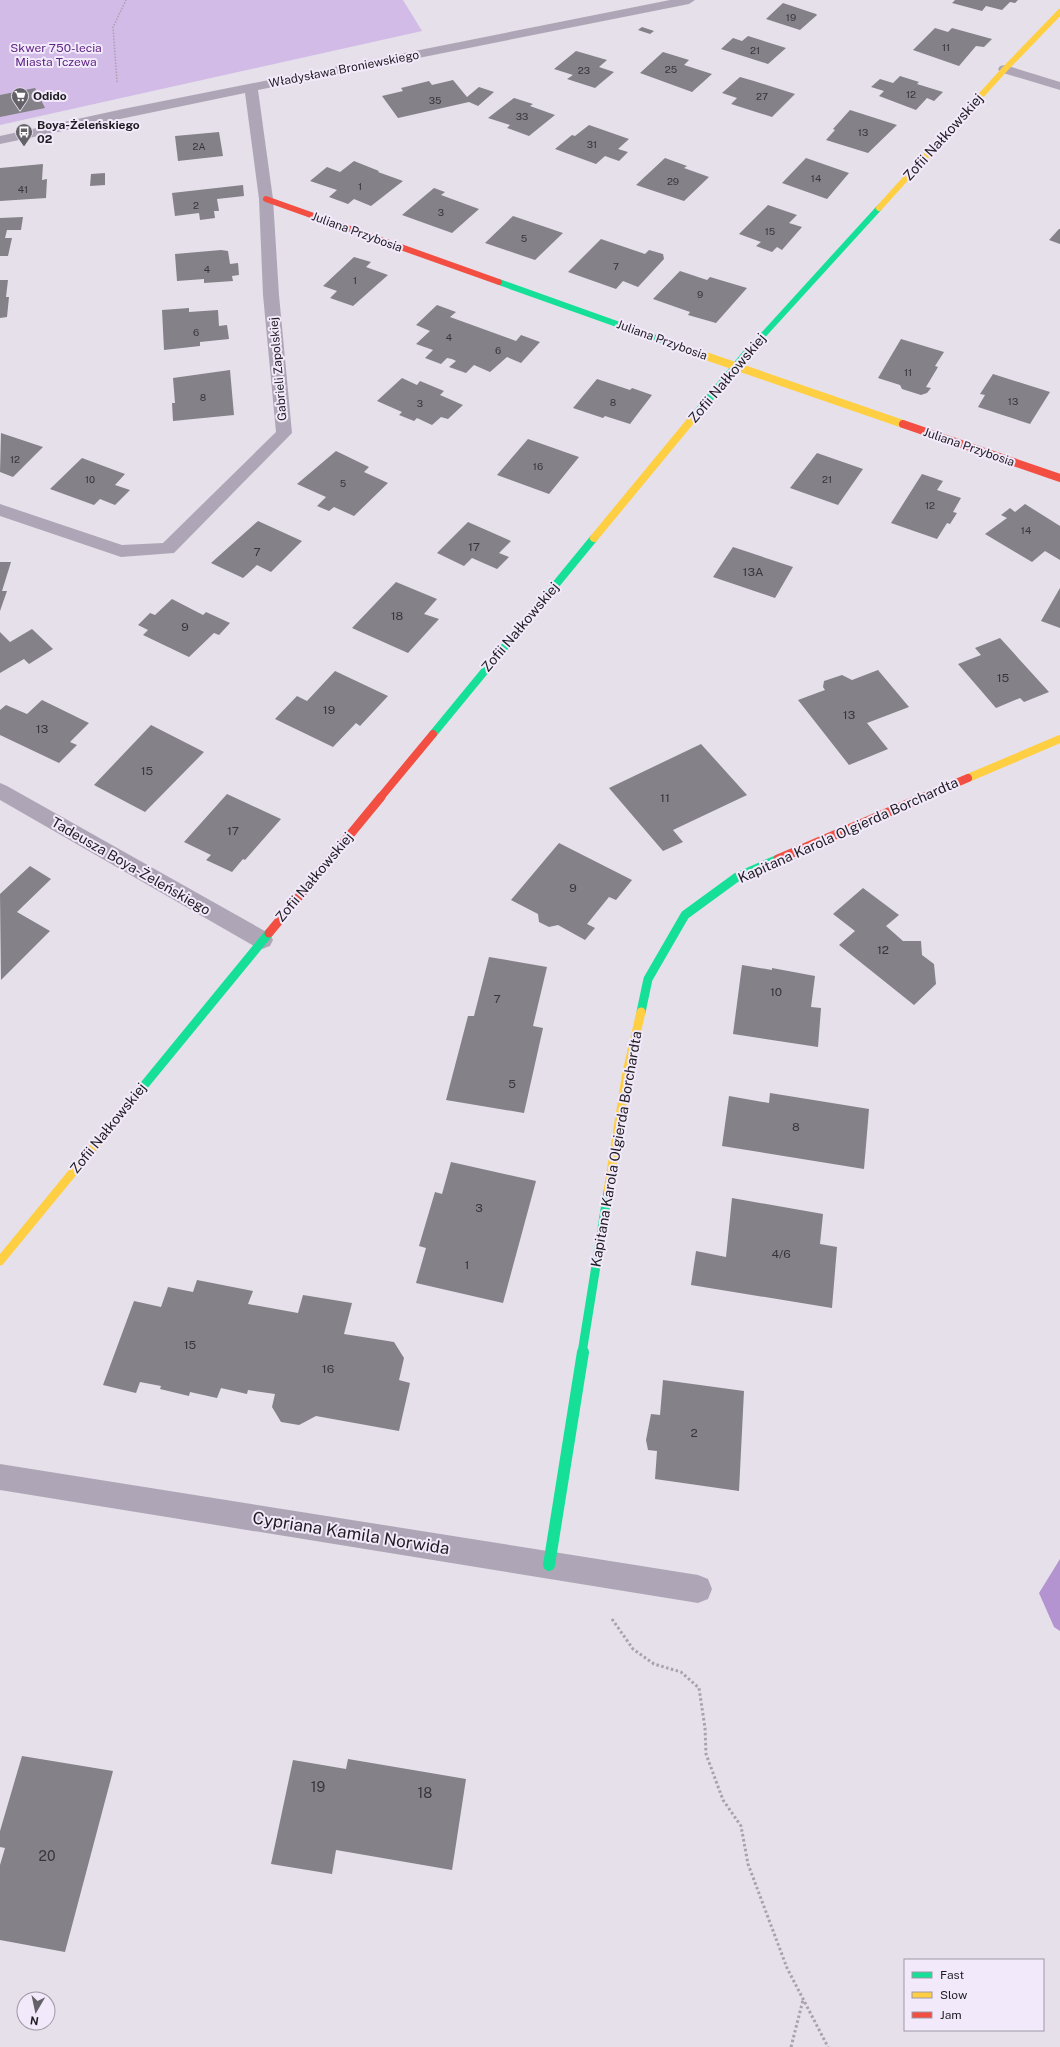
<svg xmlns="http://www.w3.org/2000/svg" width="1060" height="2047" font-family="'Public Sans',sans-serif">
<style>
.green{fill:#d2bbe7}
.water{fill:#b494d0}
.building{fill:#848188}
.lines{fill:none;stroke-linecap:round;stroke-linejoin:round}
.path-far1{stroke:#a9a2ae;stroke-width:1.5;stroke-dasharray:1.5 1.5;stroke-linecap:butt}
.path{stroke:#a9a2ae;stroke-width:3;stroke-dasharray:2.5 2.5;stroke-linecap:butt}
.street{fill:#aea6b6;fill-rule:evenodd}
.fast-far3{stroke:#16e098;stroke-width:6}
.fast-far2{stroke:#16e098;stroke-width:8}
.fast-far1{stroke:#16e098;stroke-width:9}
.fast{stroke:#16e098;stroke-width:12}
.slow-far2{stroke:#ffcf43;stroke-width:6}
.slow-far1{stroke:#ffcf43;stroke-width:8}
.slow{stroke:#ffcf43;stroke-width:9}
.jam-far2{stroke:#f24e42;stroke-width:6}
.jam-far1{stroke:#f24e42;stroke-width:8}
.jam{stroke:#f24e42;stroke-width:9}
.labels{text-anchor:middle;stroke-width:4;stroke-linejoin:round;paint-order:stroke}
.far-number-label{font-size:10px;fill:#38353c}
.far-park-label{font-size:12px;fill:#5e2486;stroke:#f2eafa}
.far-street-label{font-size:12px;fill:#1f1c22;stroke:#f2eafa}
.far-poi-label{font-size:12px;font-weight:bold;fill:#1f1c22;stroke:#f2eafa;text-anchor:start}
.number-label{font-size:12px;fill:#38353c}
.street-label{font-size:14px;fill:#1f1c22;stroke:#f2eafa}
.near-number-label{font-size:14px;fill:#38353c}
.near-street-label{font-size:17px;fill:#1f1c22;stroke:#f2eafa}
</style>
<rect width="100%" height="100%" fill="#e5e0ea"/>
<polygon class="green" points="0,0 403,0 422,31 0,125"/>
<polygon class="water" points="1060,1559 1060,1631 1054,1627 1039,1593"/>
<g class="building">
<polygon points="955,0 1018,0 1015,3 1010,2 1002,10 986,6 982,11 952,3"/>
<polygon points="783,3 816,14 817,15 800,30 766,19"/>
<polygon points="642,27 654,31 650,34 638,30"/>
<polygon points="935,28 948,32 952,28 992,39 984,47 976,46 959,66 913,50"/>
<polygon points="748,36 786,48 768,64 721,49 733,38 742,41"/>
<polygon points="576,51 607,60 599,67 614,72 595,88 567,79 573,75 554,69"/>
<polygon points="663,52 689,60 684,65 712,74 692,92 640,73"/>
<polygon points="900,76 919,82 917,84 943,92 934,101 927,98 916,110 879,96 884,91 871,87 880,79 893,83"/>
<polygon points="740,77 754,81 795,94 772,117 731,104 737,98 722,93"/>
<polygon points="453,80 467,97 479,87 494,92 478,106 469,102 398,118 382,96 403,91 401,88 429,81 432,85"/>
<polygon points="35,88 45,108 0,117 0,95"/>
<polygon points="514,98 533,104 530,106 555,115 529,136 507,128 510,125 488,118"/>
<polygon points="850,110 897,125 868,153 826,140 835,130 833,129"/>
<polygon points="589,125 629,139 618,149 628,152 619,161 605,156 596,164 555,149 572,135 575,136"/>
<polygon points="219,132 223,156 178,161 175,136"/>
<polygon points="665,158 687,166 684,168 709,177 684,201 636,185"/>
<polygon points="806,158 849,173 827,199 782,183"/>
<polygon points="354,161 379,171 378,172 403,181 371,206 354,199 348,204 329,197 337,190 310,181 327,167 340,172"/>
<polygon points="43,164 42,180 47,179 46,198 0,201 0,168"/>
<polygon points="105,173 105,185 90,186 91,174"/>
<polygon points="243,185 244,196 217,199 219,211 214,211 215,218 200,220 199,213 175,216 172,193"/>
<polygon points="434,188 445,192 441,195 479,209 452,233 402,215"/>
<polygon points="768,205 797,215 789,223 802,227 782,250 777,247 772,252 756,246 761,242 739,234"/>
<polygon points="513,216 563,233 535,260 485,243"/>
<polygon points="23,217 21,230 7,230 5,238 12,238 8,256 0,256 0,218"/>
<polygon points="1059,229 1060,229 1060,244 1049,240"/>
<polygon points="601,239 645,254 649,250 663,254 664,259 638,287 623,281 616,289 568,272"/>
<polygon points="221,250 228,251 230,264 238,263 239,275 232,276 233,281 204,283 204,279 177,281 175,254"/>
<polygon points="354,257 371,262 366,267 388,275 353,306 330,298 337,291 323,286"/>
<polygon points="680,271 707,280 710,277 747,288 716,323 688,315 690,312 653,299"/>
<polygon points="0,280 8,280 6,297 9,297 7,317 0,318"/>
<polygon points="437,305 456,312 450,317 516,341 521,335 540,342 521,363 507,357 490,372 474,365 466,373 449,367 456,361 452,359 447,358 441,364 425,358 433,350 416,344 430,331 416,325"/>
<polygon points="189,308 189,312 218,310 219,326 227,325 229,339 200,342 200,346 164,350 162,310"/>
<polygon points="901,339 944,352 935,366 938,367 926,387 931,388 927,393 921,395 902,389 900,385 878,378"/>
<polygon points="230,370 234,415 173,421 172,403 175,403 173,378"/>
<polygon points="993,374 1050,392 1030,424 978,407 985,395 980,394"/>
<polygon points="402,378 417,385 420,381 444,391 440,395 463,405 448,419 441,417 432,425 417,418 414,421 399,415 402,412 377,401"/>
<polygon points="597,379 630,390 632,388 652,395 630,424 605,416 603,418 573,408"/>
<polygon points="1,433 43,447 13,477 0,472"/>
<polygon points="528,439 579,457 549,494 497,475"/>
<polygon points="336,451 369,467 364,472 388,483 354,516 334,507 329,511 317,506 326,497 297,484"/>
<polygon points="817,453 863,469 838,505 790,488"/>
<polygon points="82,458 125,474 115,485 130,490 115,505 100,499 94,505 50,489"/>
<polygon points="922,474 943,481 937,490 961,498 953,512 957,513 950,524 947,523 937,539 891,523"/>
<polygon points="1025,504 1060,526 1060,560 1045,551 1032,562 985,534 1007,518 1001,515 1010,508 1015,512"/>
<polygon points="258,521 302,541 271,572 257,565 243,578 211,563"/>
<polygon points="468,522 511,541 499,553 509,557 497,569 472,558 464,566 437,553"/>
<polygon points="733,547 793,567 775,598 713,577"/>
<polygon points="0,562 11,562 2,591 7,591 0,611"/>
<polygon points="396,582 437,599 424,614 439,619 408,653 352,628"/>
<polygon points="1060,588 1060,628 1041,621"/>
<polygon points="172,599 203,615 206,612 230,623 219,635 214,633 189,657 143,635 148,630 138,625 150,613 155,615"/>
<polygon points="32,629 53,649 29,664 24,659 0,673 0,632 10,642"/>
<polygon points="1000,638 1049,692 1024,702 1020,698 996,708 958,664 981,655 975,648"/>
<polygon points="878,670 909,707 867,723 888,749 849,765 798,700 825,690 823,687 824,681 842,675 852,680"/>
<polygon points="335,671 388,696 360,726 356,723 333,747 275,719 297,696 307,701"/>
<polygon points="42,700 89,723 70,742 77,745 59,763 0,735 0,710 6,705 27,714"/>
<polygon points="151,725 204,752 145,812 94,785"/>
<polygon points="701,744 747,795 673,830 683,842 663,851 609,788"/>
<polygon points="227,794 281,819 245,860 243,859 232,872 206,860 211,855 184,842"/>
<polygon points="559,843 632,880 616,900 609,897 587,924 595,928 585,940 558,925 549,927 539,922 538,914 511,900"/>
<polygon points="30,866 51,879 17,912 50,931 1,980 0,894"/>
<polygon points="863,888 899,915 886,926 903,941 921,941 922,955 934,964 936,984 914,1005 839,945 855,931 833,914"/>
<polygon points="489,957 547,967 533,1026 543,1028 524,1113 446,1100 468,1016 474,1016"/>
<polygon points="742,965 772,970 772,968 815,976 811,1007 821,1008 818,1047 733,1034"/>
<polygon points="770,1093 869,1109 864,1169 722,1146 729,1096 769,1103"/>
<polygon points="451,1162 536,1181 503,1303 416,1283 426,1248 419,1246 435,1192 442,1194"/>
<polygon points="732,1198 823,1214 820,1244 837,1247 832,1308 691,1285 696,1251 726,1257"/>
<polygon points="197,1280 253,1291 248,1304 298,1313 303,1295 352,1303 344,1334 394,1342 404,1358 399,1380 410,1383 399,1431 316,1416 299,1425 281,1422 272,1407 275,1394 248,1390 247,1394 221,1388 217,1398 190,1392 189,1396 160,1389 161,1386 140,1382 136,1393 103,1385 134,1301 161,1307 168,1287 193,1292"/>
<polygon points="663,1380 744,1391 739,1491 655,1479 657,1451 648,1450 646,1440 651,1414 660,1415"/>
<polygon points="22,1756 113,1771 65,1952 0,1940 0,1865 5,1848 0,1847 0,1831"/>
<polygon points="348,1759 466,1779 452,1870 336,1850 332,1874 271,1864 293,1760 346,1769"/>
</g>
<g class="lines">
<polyline class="path-far1" points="117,82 113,27 126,0"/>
<g class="path">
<polyline points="612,1619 633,1649 654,1664 681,1672 699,1688 705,1728 706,1754 723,1800 741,1826 748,1864 787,1968 828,2047"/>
<polyline points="791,2047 803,2000"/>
</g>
<g class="street">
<polygon points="670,0 695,0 689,4 258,90 273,199 279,295 292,433 174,553 121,557 0,516 0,504 122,545 163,543 276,432 263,295 259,199 245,93 0,144 0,136 123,109"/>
<polygon points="1005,65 1060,82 1060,90 1000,72 998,69 1000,66"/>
<polygon points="0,783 7,786 270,934 273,940 270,946 262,949 254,946 0,800"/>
<polygon points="0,1464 698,1575 708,1579 712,1589 708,1599 698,1603 0,1490"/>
</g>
<g class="fast-far3">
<polyline points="499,282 687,349"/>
<polyline points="745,355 879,208"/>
</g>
<g class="fast-far2">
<polyline points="693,418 746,354"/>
<polyline points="433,734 594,538"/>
</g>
<g class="fast-far1">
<polyline points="641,1012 648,979 685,915 737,877 778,859"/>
<polyline points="128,1105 269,933"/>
<polyline points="582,1353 608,1191"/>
</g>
<polyline class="fast" points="549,1565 583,1352"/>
<g class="slow-far2">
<polyline points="879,208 1005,69 1060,12"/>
<polyline points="687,349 703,355"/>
</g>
<g class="slow-far1">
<polyline points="700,354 903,424"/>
<polyline points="594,538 693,418"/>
<polyline points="968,778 1060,739"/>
</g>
<g class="slow">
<polyline points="608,1191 627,1072 641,1012"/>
<polyline points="0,1261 128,1105"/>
</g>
<polyline class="jam-far2" points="266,199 499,282"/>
<g class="jam-far1">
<polyline points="903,424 1060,478"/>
<polyline points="380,798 433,734"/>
<polyline points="921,798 968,778"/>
</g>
<g class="jam">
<polyline points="778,859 924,797"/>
<polyline points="269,933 381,797"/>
</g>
</g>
<defs>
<g id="supermarket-pin" transform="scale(0.9)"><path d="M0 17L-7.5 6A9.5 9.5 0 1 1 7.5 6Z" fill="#646168" stroke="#f2eafa"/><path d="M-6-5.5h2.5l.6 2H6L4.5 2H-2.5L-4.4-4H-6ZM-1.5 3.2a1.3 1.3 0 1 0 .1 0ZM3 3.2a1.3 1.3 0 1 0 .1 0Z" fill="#fff"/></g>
<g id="bus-pin" transform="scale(0.9)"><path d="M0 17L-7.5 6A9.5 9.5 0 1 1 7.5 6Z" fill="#646168" stroke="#f2eafa"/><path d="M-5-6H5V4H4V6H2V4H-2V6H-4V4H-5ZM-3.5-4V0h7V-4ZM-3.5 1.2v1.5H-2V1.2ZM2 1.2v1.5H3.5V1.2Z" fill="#fff"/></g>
</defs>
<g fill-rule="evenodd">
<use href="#supermarket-pin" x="20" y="96"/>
<use href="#bus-pin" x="24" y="132"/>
</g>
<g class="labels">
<g class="far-number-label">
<text x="791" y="21">19</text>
<text x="946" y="51">11</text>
<text x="755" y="54">21</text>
<text x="671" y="73">25</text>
<text x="584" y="74">23</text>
<text x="911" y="98">12</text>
<text x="762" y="100">27</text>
<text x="435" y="104">35</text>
<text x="522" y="120">33</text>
<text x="863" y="136">13</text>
<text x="592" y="148">31</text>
<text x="199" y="150">2A</text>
<text x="816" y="182">14</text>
<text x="673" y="185">29</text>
<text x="360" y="190">1</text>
<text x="23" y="193">41</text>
<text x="196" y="209">2</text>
<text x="441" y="216">3</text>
<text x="770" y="235">15</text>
<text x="524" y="242">5</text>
<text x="616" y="270">7</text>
<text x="207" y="273">4</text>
<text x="355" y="284">1</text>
<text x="700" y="298">9</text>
<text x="196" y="336">6</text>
<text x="449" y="341">4</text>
<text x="498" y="354">6</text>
<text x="908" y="376">11</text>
<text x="203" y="401">8</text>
<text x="1013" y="405">13</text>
<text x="613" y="406">8</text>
<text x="420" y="407">3</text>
<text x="15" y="463">12</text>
<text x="538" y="470">16</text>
<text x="90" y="483">10</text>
<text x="827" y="483">21</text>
<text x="343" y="487">5</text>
<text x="930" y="509">12</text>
<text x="1026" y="534">14</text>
</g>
<g class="far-park-label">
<text x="56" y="52">Skwer 750-lecia<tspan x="56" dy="14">Miasta Tczewa</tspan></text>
</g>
<g class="far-street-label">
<text transform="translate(344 69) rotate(-11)" y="4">Władysława Broniewskiego</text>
<text transform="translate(357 232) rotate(20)" y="4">Juliana Przybosia</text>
<text transform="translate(662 340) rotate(20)" y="4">Juliana Przybosia</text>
<text transform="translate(278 369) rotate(-95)" y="4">Gabrieli Zapolskiej</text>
<text transform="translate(969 447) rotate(19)" y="4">Juliana Przybosia</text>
</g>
<g class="far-poi-label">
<text x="33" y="100">Odido</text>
<text x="37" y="129">Boya-Żeleńskiego<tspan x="37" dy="14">02</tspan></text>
</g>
<g class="number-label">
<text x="474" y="551">17</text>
<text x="257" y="556">7</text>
<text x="753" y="576">13A</text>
<text x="397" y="620">18</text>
<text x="185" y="631">9</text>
<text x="1003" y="682">15</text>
<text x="329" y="714">19</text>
<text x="849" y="719">13</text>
<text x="42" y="733">13</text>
<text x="147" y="775">15</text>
<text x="665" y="802">11</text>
<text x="233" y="835">17</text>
<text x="573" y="892">9</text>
<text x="883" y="954">12</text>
<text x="776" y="996">10</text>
<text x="497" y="1003">7</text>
<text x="512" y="1088">5</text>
<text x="796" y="1131">8</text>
<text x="479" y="1212">3</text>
<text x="781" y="1258">4/6</text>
<text x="467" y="1269">1</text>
<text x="190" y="1349">15</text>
<text x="328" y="1373">16</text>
<text x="694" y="1437">2</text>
</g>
<g class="street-label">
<text transform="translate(943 137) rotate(-48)" y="5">Zofii Nałkowskiej</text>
<text transform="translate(727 378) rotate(-50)" y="5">Zofii Nałkowskiej</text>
<text transform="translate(520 627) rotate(-50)" y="5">Zofii Nałkowskiej</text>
<text transform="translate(848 830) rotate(-24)" y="5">Kapitana Karola Olgierda Borchardta</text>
<text transform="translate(131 866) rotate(30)" y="5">Tadeusza Boya-Żeleńskiego</text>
<text transform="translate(314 877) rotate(-50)" y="5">Zofii Nałkowskiej</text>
<text transform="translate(108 1128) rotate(-51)" y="5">Zofii Nałkowskiej</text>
<text transform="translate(616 1149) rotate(-80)" y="5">Kapitana Karola Olgierda Borchardta</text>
</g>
<g class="near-number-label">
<text x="318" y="1792">19</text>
<text x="425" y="1798">18</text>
<text x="47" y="1861">20</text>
</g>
<g class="near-street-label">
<text transform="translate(351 1533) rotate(9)" y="6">Cypriana Kamila Norwida</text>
</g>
</g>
<rect x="904" y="1959" width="140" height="72" fill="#f2eafa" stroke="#9e98a4"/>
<rect x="912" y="1972" width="20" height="6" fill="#16e098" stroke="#9e98a4"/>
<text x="940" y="1979" font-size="12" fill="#1f1c22">Fast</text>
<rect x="912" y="1992" width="20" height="6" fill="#ffcf43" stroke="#9e98a4"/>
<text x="940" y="1999" font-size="12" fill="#1f1c22">Slow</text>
<rect x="912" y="2012" width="20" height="6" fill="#f24e42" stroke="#9e98a4"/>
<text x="940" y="2019" font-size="12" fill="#1f1c22">Jam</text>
<g transform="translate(36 2011) rotate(189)"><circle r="19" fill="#f2eafa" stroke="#9e98a4"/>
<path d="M0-3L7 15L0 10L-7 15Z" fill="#646168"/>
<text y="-6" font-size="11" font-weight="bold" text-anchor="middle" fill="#1f1c22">N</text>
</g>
</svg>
